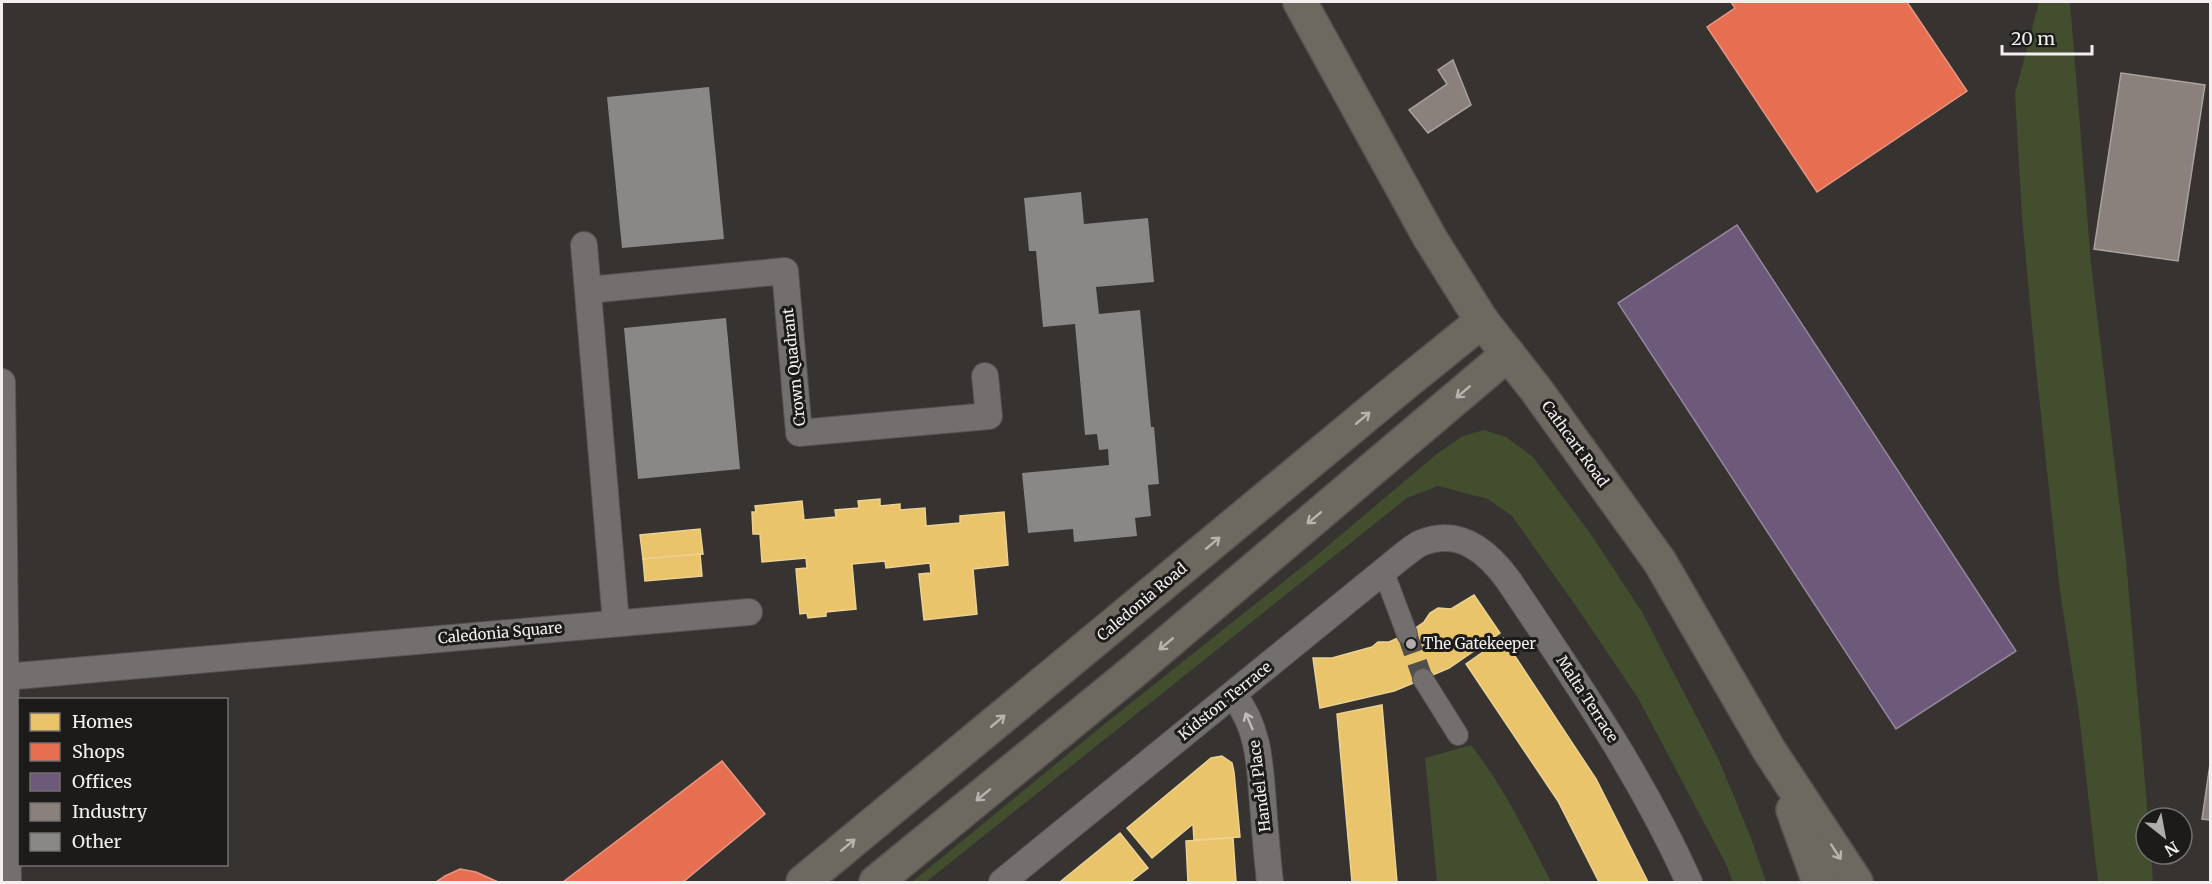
<svg xmlns="http://www.w3.org/2000/svg" width="2212" height="884" font-family="Merriweather,serif">
<style>
.green{fill:#434e2e}
.homes{fill:#e9c46a;stroke:#ecd192;stroke-width:1.5}
.shops{fill:#e76f51;stroke:#eb9580;stroke-width:1.5}
.offices{fill:#6d597a;stroke:#95869d;stroke-width:1.5}
.industry{fill:#8a817c;stroke:#aaa29e;stroke-width:1.5}
.building{fill:#8a8886}
.lines{fill:none;stroke-linecap:round;stroke-linejoin:round}
.pedestrian-tunnel{stroke:#524f4d;stroke-width:20;stroke-dasharray:20 10;stroke-linecap:butt}
.pedestrian-casing{stroke:#555250;stroke-width:22}
.minor-casing{stroke:#555250;stroke-width:28}
.primary-casing{stroke:#555250;stroke-width:36}
.pedestrian{stroke:#726f6e;stroke-width:20}
.minor{stroke:#726f6e;stroke-width:26}
.primary{stroke:#6d6960;stroke-width:33}
.oneway{stroke:#b7b3ae}
.oneway2{stroke:#bfbcbb}
.poi-dot{fill:#b1adac;stroke:#1d1b1a;stroke-width:2}
.labels{text-anchor:middle;stroke-width:6;stroke-linejoin:round;paint-order:stroke}
.street-label{font-size:15px;fill:#f3efee;stroke:#1d1b1a}
.poi-label{font-size:15px;fill:#f3efee;stroke:#1d1b1a;text-anchor:start}
</style>
<rect width="100%" height="100%" fill="#363331"/>
<g class="green">
<polygon points="2039,2 2070,2 2091,263 2126,560 2148,818 2146,818 2146,854 2151,854 2153,882 2098,882 2079,714 2060,591 2036,369 2022,217 2015,94"/>
<polygon points="1484,430 1506,437 1533,457 1590,533 1642,612 1718,758 1751,838 1766,882 1733,882 1726,864 1638,698 1578,609 1512,516 1488,499 1438,486 1407,498 926,882 912,882 1107,722 1317,555 1438,453 1463,436"/>
<path d="M1471,745C1504,787 1527,835 1551,882H1437L1425,758Z"/>
</g>
<g class="homes">
<polygon points="880,499 880,506 900,504 900,510 925,508 926,526 960,523 960,516 1004,512 1008,565 973,569 977,614 924,620 919,574 931,573 930,563 886,568 885,561 852,564 856,609 826,612 826,616 808,618 807,613 800,614 796,569 807,568 806,558 762,562 760,534 753,534 752,512 756,512 755,506 802,501 804,520 836,517 835,510 859,508 858,501"/>
<polygon points="700,529 703,554 643,559 640,535"/>
<polygon points="700,554 702,576 645,581 643,559"/>
<polygon points="1474,595 1500,633 1449,668 1423,679 1394,691 1320,708 1313,658 1332,658 1372,647 1378,642 1389,642 1407,634 1424,622 1430,613 1438,608 1451,609"/>
<polygon points="1503,638 1596,779 1648,882 1599,882 1558,801 1466,664"/>
<polygon points="1382,705 1397,882 1352,882 1337,714"/>
<polygon points="1222,756 1232,763 1234,772 1240,837 1194,840 1193,824 1152,858 1127,828 1211,758"/>
<polygon points="1120,833 1148,868 1130,882 1060,882"/>
<polygon points="1233,838 1236,882 1188,882 1186,841"/>
</g>
<g class="shops">
<polygon points="1731,2 1907,2 1967,91 1817,192 1707,27 1735,8"/>
<polygon points="722,761 765,814 683,882 563,882"/>
<polygon points="460,869 476,872 498,882 436,882 445,876"/>
</g>
<polygon class="offices" points="1737,225 2016,651 1896,729 1618,303"/>
<g class="industry">
<polygon points="1453,60 1471,105 1428,133 1409,110 1447,84 1438,70"/>
<polygon points="2121,73 2205,85 2178,261 2094,249"/>
<polygon points="2210,764 2210,820 2202,819"/>
</g>
<g class="building">
<polygon points="709,87 724,239 622,248 607,97"/>
<polygon points="1081,192 1084,224 1148,218 1154,282 1096,287 1099,314 1140,310 1151,427 1154,427 1159,484 1148,485 1151,516 1135,518 1137,536 1074,542 1073,529 1028,533 1022,473 1109,465 1108,449 1099,450 1097,434 1085,435 1075,324 1043,327 1036,251 1029,251 1024,198"/>
<polygon points="726,318 740,469 638,479 624,328"/>
</g>
<g class="lines">
<polyline class="pedestrian-tunnel" points="1407,634 1423,679"/>
<g class="pedestrian-casing">
<g id="pedestrian">
<polyline points="1383,570 1407,634"/>
<polyline points="1423,679 1458,735"/>
</g>
</g>
<g class="minor-casing">
<g id="minor">
<polyline points="584,245 616,623"/>
<polyline points="588,290 785,271 799,433 989,416 985,376"/>
<polyline points="2,382 8,882"/>
<polyline points="5,677 749,612"/>
<path d="M1233,695C1259,726 1260,765 1263,804C1265,830 1267,856 1270,882"/>
<path d="M1002,882L1401,557C1408,552 1414,546 1421,543C1460,527 1488,552 1509,581C1575,680 1640,773 1689,882"/>
</g>
</g>
<g class="primary-casing">
<g id="primary">
<polyline points="1300,2 1430,238 1482,321 1537,391 1660,562 1769,750 1856,882"/>
<polyline points="1793,810 1819,882"/>
<polyline points="803,882 1398,389 1482,321"/>
<polyline points="876,882 1134,671 1508,354"/>
</g>
</g>
<use href="#pedestrian" class="pedestrian"/>
<use href="#minor" class="minor"/>
<use href="#primary" class="primary"/>
</g>
<defs><path id="oneway-shaft" d="M-6 0H5M1.5-3L5.5 0L1.5 3" fill="none" stroke-width="1.6" stroke-linecap="round" stroke-linejoin="round" transform="scale(1.5)"/></defs>
<g class="oneway">
<use href="#oneway-shaft" transform="translate(1463 392) rotate(140)"/>
<use href="#oneway-shaft" transform="translate(1363 418) rotate(-40)"/>
<use href="#oneway-shaft" transform="translate(1314 518) rotate(140)"/>
<use href="#oneway-shaft" transform="translate(1213 543) rotate(-40)"/>
<use href="#oneway-shaft" transform="translate(1166 644) rotate(140)"/>
<use href="#oneway-shaft" transform="translate(998 721) rotate(-40)"/>
<use href="#oneway-shaft" transform="translate(983 795) rotate(141)"/>
<use href="#oneway-shaft" transform="translate(848 845) rotate(-40)"/>
<use href="#oneway-shaft" transform="translate(1836 852) rotate(57)"/>
</g>
<use class="oneway2" href="#oneway-shaft" transform="translate(1249 721) rotate(-113)"/>
<circle class="poi-dot" cx="1411" cy="644" r="6"/>
<g class="labels">
<g class="street-label">
<text transform="translate(794 367) rotate(-96)" y="5">Crown Quadrant</text>
<text transform="translate(1575 444) rotate(54)" y="5">Cathcart Road</text>
<text transform="translate(1142 602) rotate(-40)" y="5">Caledonia Road</text>
<text transform="translate(500 633) rotate(-5)" y="5">Caledonia Square</text>
<text transform="translate(1587 699) rotate(57)" y="5">Malta Terrace</text>
<text transform="translate(1225 701) rotate(-39)" y="5">Kidston Terrace</text>
<text transform="translate(1260 786) rotate(-97)" y="5">Handel Place</text>
</g>
<g class="poi-label">
<text x="1423" y="649">The Gatekeeper</text>
</g>
</g>
<rect width="2212" height="884" fill="none" stroke="#f3efee" stroke-width="6"/>
<rect x="18" y="698" width="210" height="168" fill="#1d1b1a" stroke="#73706f" stroke-width="1.5"/>
<rect x="30" y="713" width="30" height="18" fill="#e9c46a" stroke="#73706f" stroke-width="1.5"/>
<text x="72" y="728" font-size="18" fill="#f3efee">Homes</text>
<rect x="30" y="743" width="30" height="18" fill="#e76f51" stroke="#73706f" stroke-width="1.5"/>
<text x="72" y="758" font-size="18" fill="#f3efee">Shops</text>
<rect x="30" y="773" width="30" height="18" fill="#6d597a" stroke="#73706f" stroke-width="1.5"/>
<text x="72" y="788" font-size="18" fill="#f3efee">Offices</text>
<rect x="30" y="803" width="30" height="18" fill="#8a817c" stroke="#73706f" stroke-width="1.5"/>
<text x="72" y="818" font-size="18" fill="#f3efee">Industry</text>
<rect x="30" y="833" width="30" height="18" fill="#8a8886" stroke="#73706f" stroke-width="1.5"/>
<text x="72" y="848" font-size="18" fill="#f3efee">Other</text>
<g transform="translate(2164 836) rotate(149)"><circle r="28" fill="#1d1b1a" stroke="#73706f" stroke-width="1.5"/>
<path d="M0-4.5L10 22L0 15L-10 22Z" fill="#b1adac"/>
<text y="-9" font-size="16" font-weight="bold" text-anchor="middle" fill="#f3efee">N</text>
</g>
<path d="M2002 45v9h90v-9" fill="none" stroke="#f3efee" stroke-width="3"/>
<text x="2011" y="45" font-size="18" fill="#f3efee" stroke="#1d1b1a" stroke-width="4.5" paint-order="stroke">20 m</text>
</svg>
